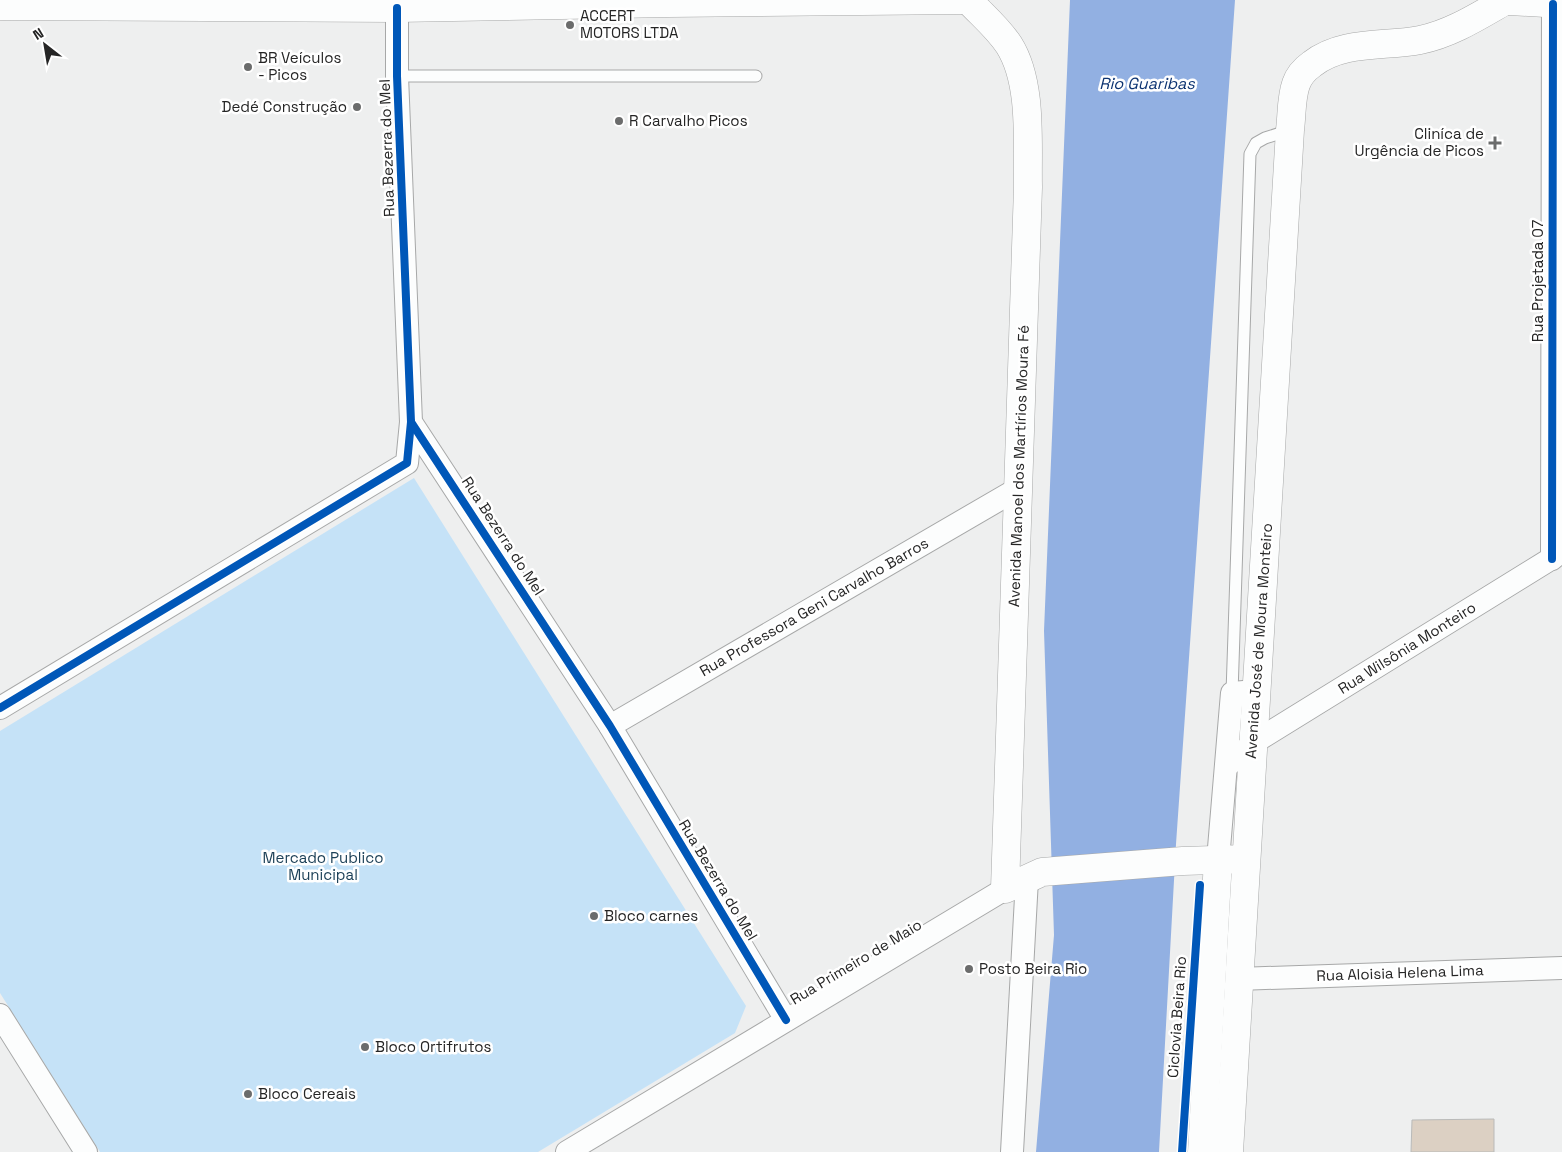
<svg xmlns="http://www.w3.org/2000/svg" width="1562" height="1152" font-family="'Space Grotesk',sans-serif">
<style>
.green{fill:#c5e2f7}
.water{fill:#92b0e2}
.building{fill:#dcd0c3;stroke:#b9bab9}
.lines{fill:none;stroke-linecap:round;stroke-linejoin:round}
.lane-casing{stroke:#a7a8a8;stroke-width:13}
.street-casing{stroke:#a7a8a8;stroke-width:24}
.secondary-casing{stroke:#a7a8a8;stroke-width:29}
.highway-casing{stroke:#a7a8a8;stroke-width:29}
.lane{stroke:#fcfdfd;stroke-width:11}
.street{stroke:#fcfdfd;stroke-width:22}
.secondary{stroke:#fcfdfd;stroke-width:28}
.highway{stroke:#fcfdfd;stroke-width:28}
.cycleway-casing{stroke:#fff;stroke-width:11}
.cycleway{stroke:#0057b8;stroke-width:8}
.poi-dot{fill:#6b6c6c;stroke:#fff;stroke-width:2}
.labels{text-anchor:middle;stroke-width:5;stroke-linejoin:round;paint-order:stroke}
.poi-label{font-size:15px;fill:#252525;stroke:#fff;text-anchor:start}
.street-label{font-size:15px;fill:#252525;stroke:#fff}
.park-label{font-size:15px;fill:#1d4158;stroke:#fff}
.water-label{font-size:16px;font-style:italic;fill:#0c3371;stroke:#fff}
</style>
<rect width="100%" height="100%" fill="#eeefef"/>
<polygon class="green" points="414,478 746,1006 735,1033 538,1152 100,1152 0,993 0,731"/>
<polygon class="water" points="1070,0 1235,0 1176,844 1159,1152 1036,1152 1054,935 1044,631"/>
<polygon class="building" points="1494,1119 1494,1152 1411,1152 1412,1120"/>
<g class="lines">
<g class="lane-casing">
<g id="lane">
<polyline points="397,76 756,76"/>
<polyline points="1232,693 1250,154 1256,143 1265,138 1290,130"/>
</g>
</g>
<g class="street-casing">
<g id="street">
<polyline points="397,8 397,76 411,422 610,726 786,1020"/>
<polyline points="1552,559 1553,4"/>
<polyline points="0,708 407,463 411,422"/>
<polyline points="610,726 1019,488"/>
<polyline points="1226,767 1253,743 1562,552"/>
<polyline points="1218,860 1232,693 1256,691"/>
<polyline points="1238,979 1562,968"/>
<polyline points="0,1015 86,1152"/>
<polyline points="567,1152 1005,889"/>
<polyline points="1012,1152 1027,879"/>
</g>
</g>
<g class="secondary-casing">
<g id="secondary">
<path d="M968,0C982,15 997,27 1009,45C1033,83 1027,144 1028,187L1005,889L1042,872L1183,861L1245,859"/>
<polyline points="1493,0 1562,4"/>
<polyline points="0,6 397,8 669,3 962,0"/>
<polyline points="1202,1152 1218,860"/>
<path d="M1229,1152L1290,130C1292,115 1291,98 1296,84C1299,75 1305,69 1312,64C1343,40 1384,47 1420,40C1450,34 1477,17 1503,2"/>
</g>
</g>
<g class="highway-casing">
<polyline id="highway" points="93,6 94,0"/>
</g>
<use href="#lane" class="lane"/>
<use href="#street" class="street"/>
<use href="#secondary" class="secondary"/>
<use href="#highway" class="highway"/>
<g class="cycleway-casing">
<g id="cycleway">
<polyline points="397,8 397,76 411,422 610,726 786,1020"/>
<polyline points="1552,559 1553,4"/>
<polyline points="0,708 407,463 411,422"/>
<polyline points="1182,1152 1200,885"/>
</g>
</g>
<use href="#cycleway" class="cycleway"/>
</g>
<g class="poi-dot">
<circle cx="570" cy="25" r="5"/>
<circle cx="248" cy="67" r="5"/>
<circle cx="357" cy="107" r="5"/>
<circle cx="619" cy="121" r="5"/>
<path d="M1492.5 135.5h5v5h5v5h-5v5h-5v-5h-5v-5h5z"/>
<circle cx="594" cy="916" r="5"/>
<circle cx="969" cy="969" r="5"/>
<circle cx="365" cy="1047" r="5"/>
<circle cx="248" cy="1094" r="5"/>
</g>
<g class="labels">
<g class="poi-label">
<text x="580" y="21">ACCERT<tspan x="580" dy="17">MOTORS LTDA</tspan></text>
<text x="258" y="63">BR Veículos<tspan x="258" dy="17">- Picos</tspan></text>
<text x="347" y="112" text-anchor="end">Dedé Construção</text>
<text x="629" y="126">R Carvalho Picos</text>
<text x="1484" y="139" text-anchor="end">Cliníca de<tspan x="1484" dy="17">Urgência de Picos</tspan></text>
<text x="604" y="921">Bloco carnes</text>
<text x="979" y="974">Posto Beira Rio</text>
<text x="375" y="1052">Bloco Ortifrutos</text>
<text x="258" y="1099">Bloco Cereais</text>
</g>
<g class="street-label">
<text transform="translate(387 148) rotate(-92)" y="5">Rua Bezerra do Mel</text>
<text transform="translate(1538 281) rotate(-90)" y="5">Rua Projetada 07</text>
<text transform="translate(1019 466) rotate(-88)" y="5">Avenida Manoel dos Martírios Moura Fé</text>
<text transform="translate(503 536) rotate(57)" y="5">Rua Bezerra do Mel</text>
<text transform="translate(814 607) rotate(-30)" y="5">Rua Professora Geni Carvalho Barros</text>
<text transform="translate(1259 641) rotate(-86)" y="5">Avenida José de Moura Monteiro</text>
<text transform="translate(1407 648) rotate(-32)" y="5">Rua Wilsônia Monteiro</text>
<text transform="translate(718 880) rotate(59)" y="5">Rua Bezerra do Mel</text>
<text transform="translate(856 962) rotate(-31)" y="5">Rua Primeiro de Maio</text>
<text transform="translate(1400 973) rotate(-2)" y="5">Rua Aloisia Helena Lima</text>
<text transform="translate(1177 1017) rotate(-86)" y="5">Ciclovia Beira Rio</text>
</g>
<g class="park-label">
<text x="323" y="863">Mercado Publico<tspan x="323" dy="17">Municipal</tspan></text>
</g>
<g class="water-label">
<text x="1147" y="89">Rio Guaribas</text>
</g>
</g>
<g transform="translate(45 45) rotate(329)" stroke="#ffffff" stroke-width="4" paint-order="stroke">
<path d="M0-4L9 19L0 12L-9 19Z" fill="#252525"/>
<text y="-8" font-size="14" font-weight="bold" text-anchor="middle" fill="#252525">N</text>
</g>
</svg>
